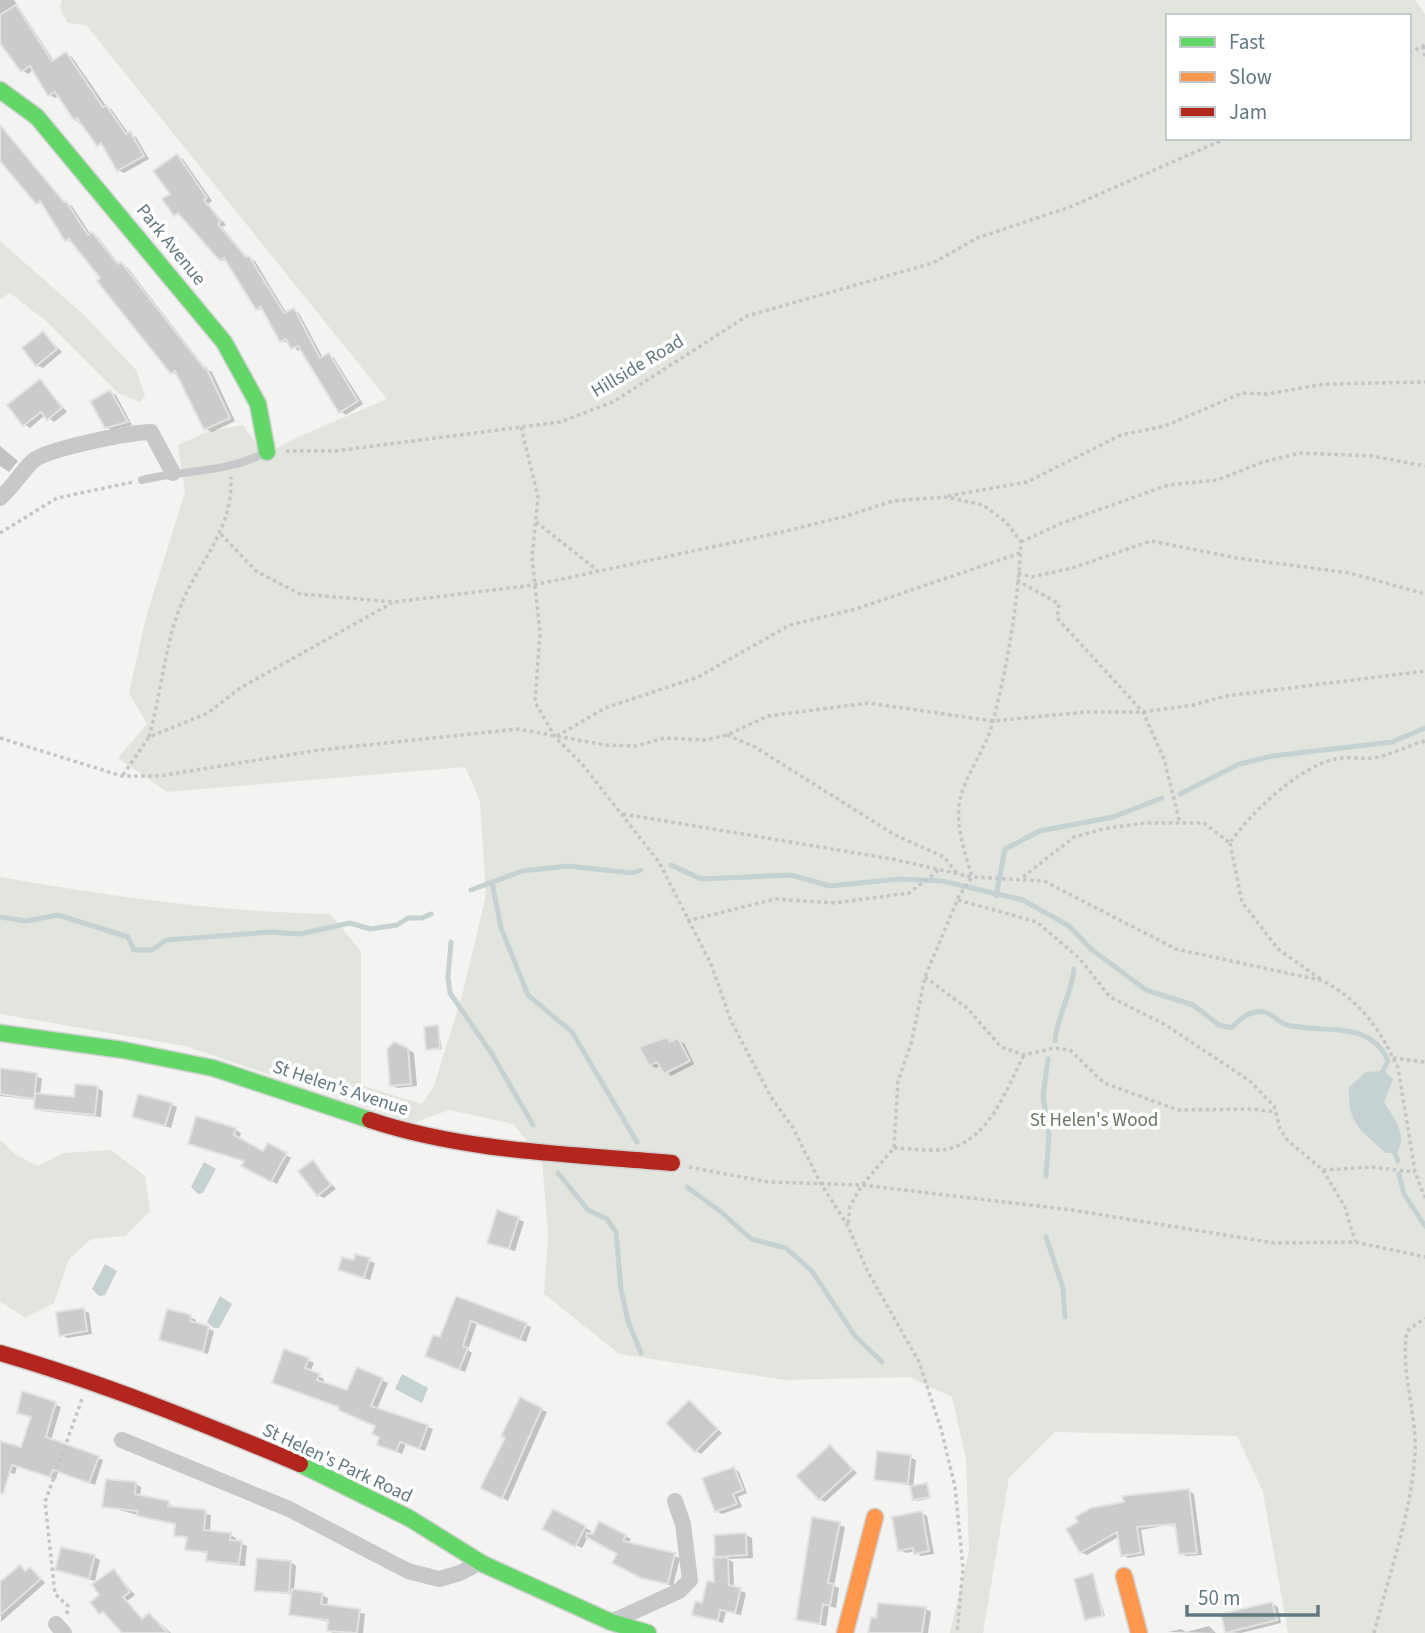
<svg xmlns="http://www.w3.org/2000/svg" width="1425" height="1633" font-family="'Source Sans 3',sans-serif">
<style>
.green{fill:#e2e5de;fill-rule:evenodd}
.water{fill:#c6d1d2}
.shadow{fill:#0003}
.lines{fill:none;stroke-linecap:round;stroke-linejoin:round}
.stream{stroke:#c6d1d2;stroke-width:5}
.building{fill:#cacbcb;stroke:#e2e2e1;stroke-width:2}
.fast-casing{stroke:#cfd1d1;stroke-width:19}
.slow-casing{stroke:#cfd1d1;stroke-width:19}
.jam-casing{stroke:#cfd1d1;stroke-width:19}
.path{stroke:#c4c5c6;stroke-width:3.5;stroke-dasharray:3.5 3.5;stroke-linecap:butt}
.lane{stroke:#c7c8c9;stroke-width:8}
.street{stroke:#c7c8c9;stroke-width:16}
.fast{stroke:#63d668;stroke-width:16}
.slow{stroke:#ff974d;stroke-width:16}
.jam{stroke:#b3261e;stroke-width:16}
.labels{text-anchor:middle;stroke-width:7;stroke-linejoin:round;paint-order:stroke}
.street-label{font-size:19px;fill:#637981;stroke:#fff}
.park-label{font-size:19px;fill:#6a7962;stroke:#fff}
</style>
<rect width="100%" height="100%" fill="#f3f3f1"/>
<g class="green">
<path d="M62,0H1415L1425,14V1633H1288L1263,1492L1237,1436L1055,1432L1009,1478L983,1633H950L969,1550L966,1459L952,1397L909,1377L785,1380L619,1354L544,1294L548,1236L542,1158L513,1124L449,1110L413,1123L185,1046L0,1014V877C110,896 218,912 330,914L361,951V1085L422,1104L434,1086L463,992L486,895L480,801L465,767L167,792L118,758L147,724L129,693L146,617L185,492L178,445L209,431L243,425L264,455L298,437L387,399L86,25L67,23L60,7ZM1168,16H1409V138H1168Z"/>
<polygon points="0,241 84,315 136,370 145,395 140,402 118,393 47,322 10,293 0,299"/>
<polygon points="0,1140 15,1154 38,1166 63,1153 111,1150 145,1176 150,1211 125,1236 91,1239 69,1259 54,1303 25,1318 0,1301"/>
</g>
<g class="water">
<path d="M1384,1071L1393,1079L1384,1102C1393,1118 1409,1135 1397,1153H1386C1361,1130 1347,1124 1349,1087L1366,1072Z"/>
<polygon points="204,1162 216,1169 203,1193 198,1194 191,1187"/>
<polygon points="105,1264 117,1271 105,1295 99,1296 92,1289"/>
<polygon points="220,1296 232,1304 219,1328 214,1328 207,1322"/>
<polygon points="402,1374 428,1388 422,1403 395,1389"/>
</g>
<g class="shadow">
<polygon points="0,0 14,0 54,61 66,54 72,57 106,106 112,110 129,134 136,137 149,159 124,173 118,170 104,148 75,119 60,95 55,98 50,95 34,69 28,74 22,70 0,45"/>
<polygon points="7,135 66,203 72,206 91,235 98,237 120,265 127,267 206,369 212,372 235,421 212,432 206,429 178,376 172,372 73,243 67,240 45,205 37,203 0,158 0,141"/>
<polygon points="177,156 183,159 212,201 208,204 226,225 222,227 248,258 255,261 287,314 294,310 299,313 323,358 329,355 334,358 363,404 346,415 340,411 302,349 298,351 290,343 281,341 265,311 258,309 228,262 221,260 183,216 175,214 172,194"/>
<polygon points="43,333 62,352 43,368 37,365"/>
<polygon points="41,381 67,412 54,422 45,415 30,428 24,424"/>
<polygon points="110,392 116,395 132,425 112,430 106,427"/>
<polygon points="0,446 18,461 9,472 0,466"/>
<polygon points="438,1027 442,1049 430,1050 428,1049"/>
<polygon points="667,1039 684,1043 694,1064 671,1076 661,1065 656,1068 650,1065 641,1048"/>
<polygon points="399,1044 414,1053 417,1086 397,1088 392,1085 388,1050"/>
<polygon points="0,1072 42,1078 40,1095 75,1099 97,1088 103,1091 101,1117 41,1111 36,1108 36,1100 0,1096"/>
<polygon points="171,1104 177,1107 171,1128 134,1116"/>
<polygon points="197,1118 236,1130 241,1133 239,1139 264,1153 268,1145 291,1158 277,1184 243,1165 245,1161 195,1146"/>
<polygon points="313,1162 336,1189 324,1198 318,1195"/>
<polygon points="518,1219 524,1222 515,1251 495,1245"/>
<polygon points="356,1256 375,1263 370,1280 340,1269 355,1262"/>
<polygon points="457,1298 531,1327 526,1342 477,1323 468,1350 472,1353 465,1372 432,1359"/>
<polygon points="83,1310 89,1313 92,1334 67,1338 61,1334"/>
<polygon points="190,1317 196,1320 195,1324 214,1331 208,1354 161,1340"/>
<polygon points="308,1360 314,1363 310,1372 324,1379 322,1384 348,1392 358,1369 388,1383 377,1409 433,1429 425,1451 406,1444 402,1454 384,1447 377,1426 341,1408 280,1386"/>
<polygon points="24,1393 61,1407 51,1440 103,1460 95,1485 58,1472 56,1479 17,1466 15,1474 0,1470 0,1443 23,1450 33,1418 24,1415"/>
<polygon points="690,1402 722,1433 701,1454 696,1451"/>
<polygon points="541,1409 547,1412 508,1501 483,1487 508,1437"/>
<polygon points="830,1447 857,1473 825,1502 820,1499"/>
<polygon points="910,1457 916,1460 913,1488 927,1485 931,1498 917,1501 912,1486 876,1479"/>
<polygon points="734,1468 739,1472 747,1493 738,1497 742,1507 722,1514 716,1511"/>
<polygon points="136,1484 141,1487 140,1497 169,1503 174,1508 211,1515 210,1533 230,1535 236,1538 236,1542 247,1546 245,1566 214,1563 208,1560 209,1554 187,1549 188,1539 176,1535 177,1525 104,1506"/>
<polygon points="1189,1491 1194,1494 1202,1555 1186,1556 1181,1553 1177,1526 1167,1525 1141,1530 1145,1555 1128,1558 1123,1555 1120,1536 1087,1555 1081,1552"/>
<polygon points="554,1511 591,1531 589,1535 594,1536 600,1523 631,1539 628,1544 680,1558 673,1586 649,1580 614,1562 619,1553 588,1537 582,1548 545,1529"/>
<polygon points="922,1513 927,1516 934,1554 921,1556 915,1551 906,1553 900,1550"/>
<polygon points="814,1519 845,1527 834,1586 839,1588 836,1608 829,1606 826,1626 798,1620"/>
<polygon points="746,1535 752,1538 753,1558 727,1559 733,1562 734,1588 746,1593 741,1615 726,1612 723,1623 694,1615 716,1584 723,1559 717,1556"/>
<polygon points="94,1557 100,1560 95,1581 57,1569"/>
<polygon points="291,1562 296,1566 294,1591 322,1595 328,1598 327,1606 365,1614 363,1633 333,1633 328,1630 329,1622 291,1614 293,1595 256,1590"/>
<polygon points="20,1567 27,1572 30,1569 36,1572 45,1583 1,1622 0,1584"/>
<polygon points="114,1571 135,1595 127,1601 144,1620 150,1614 171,1633 126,1633 109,1615 101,1613 102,1595"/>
<polygon points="1093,1575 1105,1616 1094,1619 1091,1618"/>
<polygon points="1272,1604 1278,1607 1281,1623 1241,1633 1227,1632"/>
<polygon points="925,1608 931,1612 928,1633 870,1633"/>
<polygon points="1209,1626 1216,1633 1168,1632 1181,1629 1186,1632"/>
</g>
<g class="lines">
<g class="stream">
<polyline points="1180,794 1239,764 1273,756 1392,742 1425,728"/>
<path d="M671,865L701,879L791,875L830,886L900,879L942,881L1023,900L1069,926L1091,949L1146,990L1193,1005L1219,1025L1231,1028C1240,1019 1250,1010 1264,1012C1272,1013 1279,1023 1287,1025C1323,1034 1371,1019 1388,1061L1381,1075"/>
<polyline points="492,882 501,928 528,995 572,1032 637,1142"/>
<polyline points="471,890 522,871 568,866 632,873 641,870"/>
<polyline points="996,896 1005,849 1040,831 1113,817 1162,798"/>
<polyline points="0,917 26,921 58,915 128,937 134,950 152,950 166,940 271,932 300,934 350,923 370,929 397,925 408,918 422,918 431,914"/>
<polyline points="451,942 448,977 450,993 492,1054 533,1125"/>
<path d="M1055,1041C1057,1015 1072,994 1074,969"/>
<polyline points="1393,1148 1398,1161"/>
<polyline points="558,1173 588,1210 607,1219 616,1232 621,1289 628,1321 641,1353"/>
<polyline points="1399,1174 1404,1194 1425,1226"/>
<polyline points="1046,1176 1049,1135 1043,1096 1048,1059"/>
<polyline points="687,1187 720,1211 751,1239 786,1248 812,1271 855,1336 882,1362"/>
<polyline points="1046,1237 1063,1288 1065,1317"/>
</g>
</g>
<g class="building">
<polygon points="16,5 52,61 66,52 103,107 106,105 126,134 130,131 144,156 117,171 101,143 97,146 77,118 74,120 55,92 48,96 30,66 21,72 0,43 0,15"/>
<polygon points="0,125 64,202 66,201 88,235 92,232 118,264 121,262 204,368 206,367 230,418 204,430 175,371 171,374 97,281 100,278 69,239 65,241 40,201 36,204 0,161"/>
<polygon points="177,154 207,198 204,200 221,221 218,224 246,257 249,256 284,313 294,308 320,358 329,353 358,401 339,413 298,346 291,349 286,339 280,342 261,307 256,310 224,258 220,261 178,213 174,216 162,199 170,194 153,171"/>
<polygon points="43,331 57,349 36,366 22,348"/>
<polygon points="40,379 62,408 47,420 41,412 23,426 7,405"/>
<polygon points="110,390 128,422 105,428 90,401"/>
<polygon points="438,1025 440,1048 426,1050 424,1027"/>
<polygon points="667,1037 670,1042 678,1038 690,1061 664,1074 657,1062 649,1066 639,1047"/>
<polygon points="394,1042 408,1048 411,1084 390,1086 387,1049"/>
<polygon points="0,1068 37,1073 34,1099 0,1094"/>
<polygon points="75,1084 98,1086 95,1115 34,1109 35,1093 74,1097"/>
<polygon points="138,1094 172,1103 165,1126 132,1117"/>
<polygon points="196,1116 236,1128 234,1135 263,1151 268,1143 287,1153 271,1182 241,1166 244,1161 188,1144"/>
<polygon points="313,1160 331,1185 317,1196 298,1171"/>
<polygon points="497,1210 519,1217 509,1249 487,1243"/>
<polygon points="355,1254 370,1258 364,1278 338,1270 342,1257 354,1260"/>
<polygon points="456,1296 527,1323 520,1340 471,1321 463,1346 468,1348 459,1370 425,1356 433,1335 440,1337"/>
<polygon points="84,1308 87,1331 59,1336 56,1312"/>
<polygon points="167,1309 191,1315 190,1321 209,1326 203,1352 159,1340"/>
<polygon points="284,1349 309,1358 305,1368 320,1374 317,1380 347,1390 357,1367 383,1378 371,1406 428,1425 419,1449 400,1442 396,1452 377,1445 379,1437 372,1434 375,1426 338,1410 339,1407 272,1383"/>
<polygon points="22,1391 56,1402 46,1437 99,1456 89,1483 53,1470 50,1477 12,1465 3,1494 0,1493 0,1441 21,1447 31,1417 17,1413"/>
<polygon points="520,1397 542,1408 502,1499 480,1488 505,1438 501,1436"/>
<polygon points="689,1400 718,1429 695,1452 666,1423"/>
<polygon points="830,1445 853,1469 819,1500 796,1476"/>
<polygon points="877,1451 911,1455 908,1484 874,1480"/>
<polygon points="734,1467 743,1490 733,1494 737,1504 715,1512 702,1478"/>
<polygon points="106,1479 136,1482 135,1494 169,1501 168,1506 206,1510 204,1530 231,1533 230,1540 242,1541 239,1564 206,1561 207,1552 185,1550 187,1537 174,1536 175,1524 137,1516 138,1511 102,1507"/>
<polygon points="927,1483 930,1497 913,1500 910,1486"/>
<polygon points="1189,1489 1197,1553 1179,1554 1175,1524 1137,1527 1141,1553 1121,1556 1117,1532 1080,1553 1066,1529 1078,1522 1075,1517 1091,1508 1124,1502 1122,1496"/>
<polygon points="553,1509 586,1526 575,1547 542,1529"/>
<polygon points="922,1511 929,1551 914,1554 913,1548 898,1551 892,1517"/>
<polygon points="812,1517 840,1522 828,1583 834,1584 830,1606 823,1604 820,1624 796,1620"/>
<polygon points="599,1521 626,1535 623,1541 675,1553 668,1584 641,1578 612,1563 617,1554 586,1537 587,1533 593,1534"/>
<polygon points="746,1533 747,1555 715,1557 714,1535"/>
<polygon points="61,1547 95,1555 89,1579 55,1570"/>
<polygon points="728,1557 729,1585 741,1588 735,1613 720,1610 718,1621 692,1615 695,1601 702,1603 707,1581 714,1582 713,1558"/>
<polygon points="257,1558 291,1561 289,1593 254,1591"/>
<polygon points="20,1565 25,1571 30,1567 41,1579 0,1615 0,1582"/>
<polygon points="114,1569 130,1592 123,1597 142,1619 149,1613 168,1633 122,1633 103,1612 99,1614 90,1602 99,1595 92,1584"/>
<polygon points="1093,1573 1103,1616 1085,1620 1074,1579"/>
<polygon points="292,1589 323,1593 321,1604 360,1609 357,1633 327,1631 328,1620 289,1615"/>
<polygon points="1272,1602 1277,1620 1225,1633 1221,1614"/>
<polygon points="878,1603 926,1607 922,1633 868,1633 871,1617 876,1618"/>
</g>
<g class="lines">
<g class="fast-casing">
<g id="fast">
<polyline points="0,90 37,117 224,342 258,404 267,452"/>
<polyline points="0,1033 123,1050 213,1068 370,1120"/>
<polyline points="300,1464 409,1518 483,1564 611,1622 648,1633"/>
</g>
</g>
<g class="slow-casing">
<g id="slow">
<polyline points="1124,1576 1139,1633"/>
<polyline points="845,1633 875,1517"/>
</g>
</g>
<g class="jam-casing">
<g id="jam">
<path d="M370,1120C466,1152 572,1154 672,1163"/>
<path d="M0,1353C103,1383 202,1423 300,1464"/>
</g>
</g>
<g class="path">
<polyline points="1423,46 1425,58"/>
<polyline points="1409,53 1425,45"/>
<polyline points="521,427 538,497 532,557 540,633 535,702 555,737 582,764 659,862 711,964 731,1021 771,1097 793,1128 821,1184 848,1226 867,1270 919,1362 941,1429 955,1487 963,1568 957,1633"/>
<polyline points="286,451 335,451 560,422 613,402 747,316 933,263 977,238 1070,207 1227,138"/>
<polyline points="948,496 1027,482 1121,435 1165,426 1242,393 1267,394 1325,384 1425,382"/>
<polyline points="536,522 597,570"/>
<polyline points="0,533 57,498 133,482"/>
<path d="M221,534L256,571L300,594L394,602L534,585L782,532L843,517L893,501L946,497L983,505L1006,522L1021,542C1018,602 1008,664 993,721C987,746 972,765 963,789C952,818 964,849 972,877L959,896L925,977L911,1044L898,1081L894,1148L862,1185L850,1206L848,1226"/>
<polyline points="1021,542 1062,523 1168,485 1217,480 1263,462 1300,453 1372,456 1425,466"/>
<polyline points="1018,573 1032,577 1072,568 1151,541 1237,558 1350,573 1425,594"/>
<polyline points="1017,580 1059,604 1057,618 1143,712 1164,759 1180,823"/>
<polyline points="727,735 755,747 895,835 944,857 957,873"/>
<polyline points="557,736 605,708 698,677 790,625 856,609 1020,553"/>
<path d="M149,737C160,698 165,646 179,610C197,562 233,533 231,477"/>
<polyline points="0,738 122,776 159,776 319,750 518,729 605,745 636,746 664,738 704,740 727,735 768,716 868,703 993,721 1086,712 1143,712 1193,705 1226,696 1425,671"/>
<polyline points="123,775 149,737 208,713 240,688 392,603"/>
<path d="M623,814L892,859L972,877L1044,881L1176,949L1324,981C1363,1004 1379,1028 1398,1068L1415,1172L1425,1198"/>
<polyline points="1230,843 1242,902 1278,949 1322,980"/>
<path d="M1023,877L1074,837L1103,829L1145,823H1204L1230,843C1250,813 1299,767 1335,759C1349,756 1364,760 1379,757C1395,753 1409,745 1425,741"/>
<polyline points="958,900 1037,922 1080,959 1110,997 1164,1024 1250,1081 1274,1106 1280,1129 1288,1141 1323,1170 1371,1167 1415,1172"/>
<polyline points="687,921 775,899 835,903 909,893 939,870"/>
<polyline points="925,977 968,1009 1001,1047 1024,1055 1054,1048 1070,1050 1104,1083 1178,1110 1252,1109 1275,1112"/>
<polyline points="1393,1058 1425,1062"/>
<path d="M894,1148C910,1148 932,1152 948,1149C990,1139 1006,1089 1024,1055"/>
<polyline points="689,1167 768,1182 862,1185 1072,1210 1274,1243 1355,1242 1425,1257"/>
<polyline points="1323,1170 1345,1207 1355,1241"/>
<polyline points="67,1614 68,1606 55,1594 45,1502 82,1399"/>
<path d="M1374,1633C1389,1574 1411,1515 1415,1454C1417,1412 1400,1372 1407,1331L1425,1318"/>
</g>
<path class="lane" d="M142,480C187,469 222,474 265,453"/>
<g class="street">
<path d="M0,498C14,486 21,472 33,461C46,449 131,432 151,432L173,473"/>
<polyline points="122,1440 289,1509 408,1571 439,1579 460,1573 481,1562"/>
<polyline points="611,1622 679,1591 690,1580 683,1524 675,1501"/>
<polyline points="56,1624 64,1633"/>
</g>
<use href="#fast" class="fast"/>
<use href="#slow" class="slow"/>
<use href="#jam" class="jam"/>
</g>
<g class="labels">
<g class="street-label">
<text transform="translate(172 244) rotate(51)" y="7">Park Avenue</text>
<text transform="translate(637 365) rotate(-31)" y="7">Hillside Road</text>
<text transform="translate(341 1087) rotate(18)" y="7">St Helen's Avenue</text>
<text transform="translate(338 1462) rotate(25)" y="7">St Helen's Park Road</text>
</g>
<g class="park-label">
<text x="1094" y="1126">St Helen's Wood</text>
</g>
</g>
<rect x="1166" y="14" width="245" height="126" fill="#ffffff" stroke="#c1c9cd" stroke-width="2"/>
<rect x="1180" y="37" width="35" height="10" fill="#63d668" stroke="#c1c9cd" stroke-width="2"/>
<text x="1229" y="49" font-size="21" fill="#637981">Fast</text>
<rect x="1180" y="72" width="35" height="10" fill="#ff974d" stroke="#c1c9cd" stroke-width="2"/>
<text x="1229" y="84" font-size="21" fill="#637981">Slow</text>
<rect x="1180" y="107" width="35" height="10" fill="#b3261e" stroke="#c1c9cd" stroke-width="2"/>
<text x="1229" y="119" font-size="21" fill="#637981">Jam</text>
<path d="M1187 1605v10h131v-10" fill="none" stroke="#637981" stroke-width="3.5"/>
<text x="1198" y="1605" font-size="21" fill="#637981" stroke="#ffffff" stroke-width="5" paint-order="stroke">50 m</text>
</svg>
